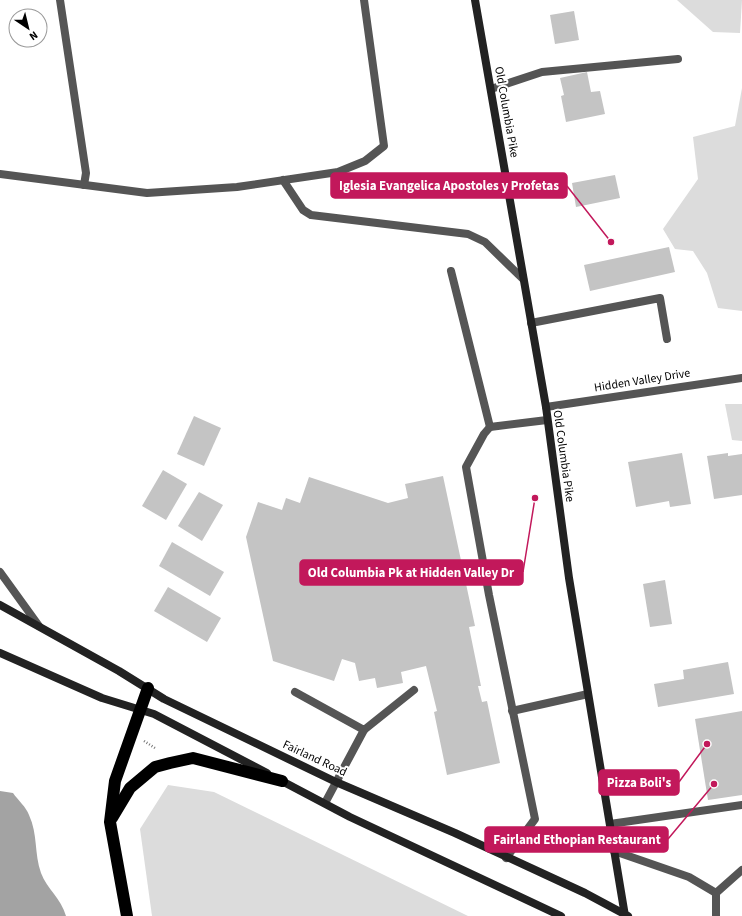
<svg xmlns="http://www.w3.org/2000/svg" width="742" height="916" font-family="'Source Sans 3',sans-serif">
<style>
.green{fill:#dcdcdc}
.water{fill:#a3a3a3}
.building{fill:#c4c4c4}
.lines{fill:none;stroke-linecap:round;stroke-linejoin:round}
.path{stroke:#777;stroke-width:2.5;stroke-dasharray:1 2;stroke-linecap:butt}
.lane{stroke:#555;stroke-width:8}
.street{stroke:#555;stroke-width:8}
.secondary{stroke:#222;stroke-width:8}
.highway{stroke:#000;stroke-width:12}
.labels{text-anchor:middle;stroke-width:4;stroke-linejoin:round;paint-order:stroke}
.street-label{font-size:12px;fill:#000;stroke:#fff}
.leader{fill:none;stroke:#c2185b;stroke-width:1.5}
.callout-dot{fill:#c2185b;stroke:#fff;stroke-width:1.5}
.callout{fill:#c2185b;stroke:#c2185b;stroke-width:1.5}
.callout-label{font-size:13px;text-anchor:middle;font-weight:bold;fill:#fff}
</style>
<rect width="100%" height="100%" fill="#fff"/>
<g class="green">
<polygon points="677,0 742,0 740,33 713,32"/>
<polygon points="742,88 742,311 718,308 707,273 693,251 675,249 663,229 698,179 693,137 735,126"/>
<polygon points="725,404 742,404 742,441 732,440"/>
<polygon points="168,785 214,792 468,916 152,916 140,829"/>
</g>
<path class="water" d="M0,791L13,793C18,800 26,807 29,815C38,834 34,854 41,873C47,889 61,898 66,916H0Z"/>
<g class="building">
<polygon points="574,11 579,40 555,44 550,15"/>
<polygon points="587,72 591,92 600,91 605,114 566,122 561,96 564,95 560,78"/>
<polygon points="615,175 620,198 576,207 572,183"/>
<polygon points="669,247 675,272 590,291 584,265"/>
<polygon points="194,416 221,428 204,466 177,454"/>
<polygon points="682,453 691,504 670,507 669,501 636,507 628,462"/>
<polygon points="728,453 728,456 742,454 742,495 714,499 707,456"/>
<polygon points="163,470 187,484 166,520 142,506"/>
<polygon points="443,476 475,626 469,627 481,686 478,686 482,702 487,701 500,763 447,775 434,712 437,711 426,666 401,672 403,683 377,688 375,678 359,681 355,663 342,659 334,681 273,661 246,537 258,502 282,510 286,498 300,503 309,477 388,503 408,498 405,484"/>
<polygon points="199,492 223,505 202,541 178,526"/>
<polygon points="172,542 224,572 210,596 159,566"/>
<polygon points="665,580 672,624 650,627 643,584"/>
<polygon points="168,587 221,618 207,642 154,611"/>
<polygon points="728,662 734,694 658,707 654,684 684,679 683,670"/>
<polygon points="742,711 742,795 708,800 695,719"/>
</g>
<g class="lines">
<polyline class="path" points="144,741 155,748"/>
<g class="lane">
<polyline points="60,0 86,173 84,185"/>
<polyline points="491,89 542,72 678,59"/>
<polyline points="0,174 147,193 237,187 338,172 365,161 384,146 364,0"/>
<polyline points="283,180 303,210 311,215 468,234 485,242 523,279"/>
<polyline points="451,271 490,427 547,420"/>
<polyline points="531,323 660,298 667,339"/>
<polyline points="490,427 484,434 466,467 489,595 535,819 506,858"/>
<polyline points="0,572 39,626"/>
<polyline points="295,692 364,730 414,690"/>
<polyline points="512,711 588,694"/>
<polyline points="325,803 364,730"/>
<polyline points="610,824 742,805"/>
<polyline points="614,851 689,877 716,893 716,916"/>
<polyline points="716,893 742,870"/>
</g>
<polyline class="street" points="546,407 742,378"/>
<g class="secondary">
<polyline points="475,0 546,407 569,578 625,916"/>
<polyline points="0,605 119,671 164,699 336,782 455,833 585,893 628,916"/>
<polyline points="0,653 102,698 154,714 267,773"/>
<polyline points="278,779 350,817 561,916"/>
</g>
<g class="highway">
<polyline points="112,818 130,788 155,767 170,763 193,758 282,781"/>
<polyline points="127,916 110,822 115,781 148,688"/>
</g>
</g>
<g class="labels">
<g class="street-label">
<text transform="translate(507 112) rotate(80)" y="4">Old Columbia Pike</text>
<text transform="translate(642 380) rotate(-9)" y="4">Hidden Valley Drive</text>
<text transform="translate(564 456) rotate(82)" y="4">Old Columbia Pike</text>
<text transform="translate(315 758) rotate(25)" y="4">Fairland Road</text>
</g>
</g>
<path class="leader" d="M611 242L567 186M535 498L523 572M707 744L679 782M714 784L668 839"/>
<g class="callout-dot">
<circle cx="611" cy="242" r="4"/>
<circle cx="535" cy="498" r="4"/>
<circle cx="707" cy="744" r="4"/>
<circle cx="714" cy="784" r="4"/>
</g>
<g class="callout">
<rect x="331" y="173" width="236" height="25" rx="4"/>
<rect x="300" y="560" width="223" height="25" rx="4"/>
<rect x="599" y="770" width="80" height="25" rx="4"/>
<rect x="485" y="827" width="183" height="25" rx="4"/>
</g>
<g class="callout-label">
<text x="449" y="190">Iglesia Evangelica Apostoles y Profetas</text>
<text x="411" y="577">Old Columbia Pk at Hidden Valley Dr</text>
<text x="639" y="787">Pizza Boli's</text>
<text x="577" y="844">Fairland Ethopian Restaurant</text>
</g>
<g transform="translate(28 28) rotate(145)"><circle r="19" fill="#ffffff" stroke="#999999"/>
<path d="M0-3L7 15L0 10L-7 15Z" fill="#000000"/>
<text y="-6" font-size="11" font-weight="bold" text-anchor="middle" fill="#000000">N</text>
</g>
</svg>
